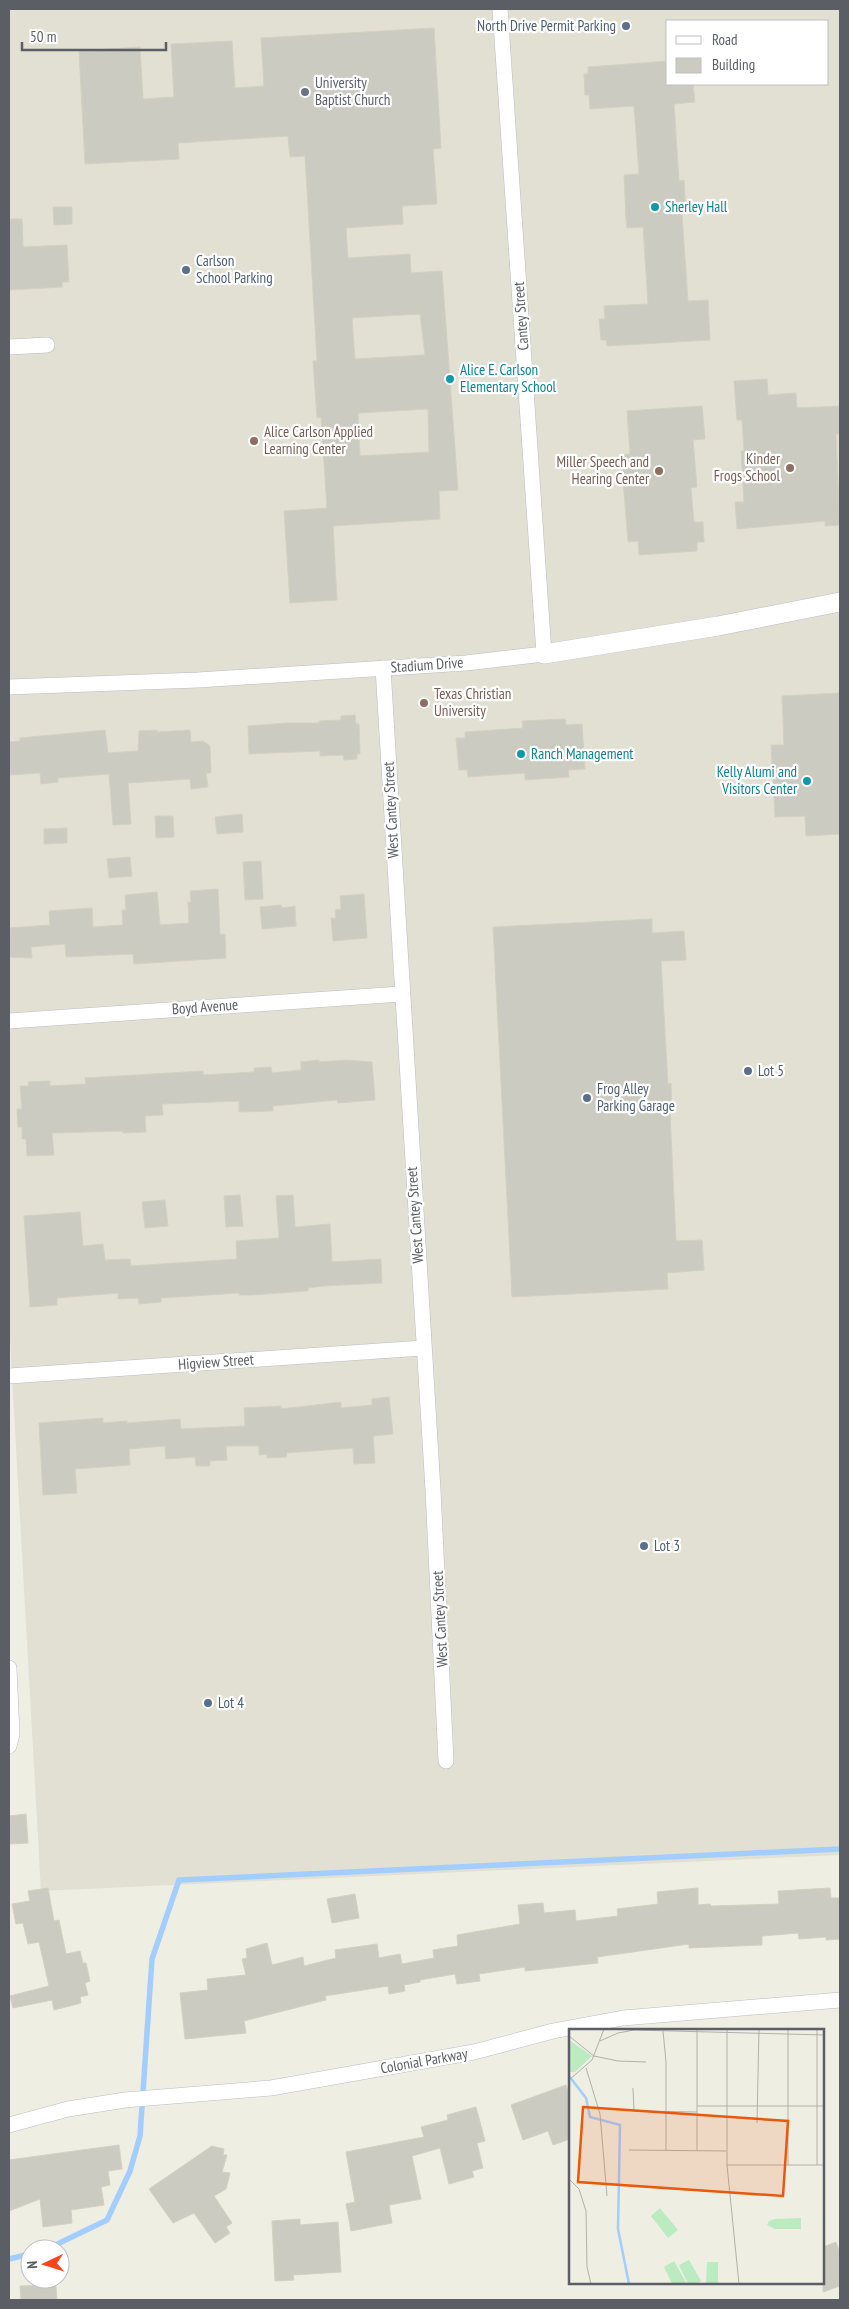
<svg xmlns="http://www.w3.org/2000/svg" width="849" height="2309" font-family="'PT Sans Narrow',sans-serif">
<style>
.education{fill:#e2e0d3;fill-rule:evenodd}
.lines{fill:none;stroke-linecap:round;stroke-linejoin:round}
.stream{stroke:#a3cdff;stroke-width:5.5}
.building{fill:#cccbc2;stroke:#d5d0c0;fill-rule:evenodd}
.minor-casing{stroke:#bbbcc3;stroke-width:16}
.tertiary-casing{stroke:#bbbcc3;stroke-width:20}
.minor{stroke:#fff;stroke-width:15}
.tertiary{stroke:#fff;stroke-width:19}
.service-dot{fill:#5c6f8a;stroke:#fff;stroke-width:2}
.worship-dot{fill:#6b7280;stroke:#fff;stroke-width:2}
.culture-dot{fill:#0f9aa8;stroke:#fff;stroke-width:2}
.education-dot{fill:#8d6e63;stroke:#fff;stroke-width:2}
.labels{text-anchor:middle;stroke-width:4.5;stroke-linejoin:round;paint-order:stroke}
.service-label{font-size:15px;fill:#4e5e75;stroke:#fff;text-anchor:start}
.worship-label{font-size:15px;fill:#5b616d;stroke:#fff;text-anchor:start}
.culture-label{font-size:15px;fill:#0d838f;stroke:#fff;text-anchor:start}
.street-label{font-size:15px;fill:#5b5e65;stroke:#fff}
.education-label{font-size:15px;fill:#785e54;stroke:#fff;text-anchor:start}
.inset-river{fill:none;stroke:#a3cdff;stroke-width:2.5}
.inset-road{fill:none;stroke:#b0b0ad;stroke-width:1}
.view{fill:#e8590c;fill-opacity:0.15;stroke:#e8590c;stroke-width:2.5}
.inset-edge{fill:none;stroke:#5b5e65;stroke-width:2.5}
</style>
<rect width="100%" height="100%" fill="#efeee3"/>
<path class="education" d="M9,9H840V1855L41,1891L9,1323ZM668,21H828V84H668Z"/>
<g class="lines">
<g class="stream">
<polyline points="47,2249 107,2220 130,2171 140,2136 152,1959 179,1880 840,1849"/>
<polyline points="9,2259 30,2254"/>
</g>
</g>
<g class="building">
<path d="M434,28L441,148L433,149L437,204L402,206L403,224L346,228L348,258L410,254L411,273L442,271L458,490L439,491L440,519L333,526L337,600L290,603L284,511L327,508L321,417L317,418L313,361H317L305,156L290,157L288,136L178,143L179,159L85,164L79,51L140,47L143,99L174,97L171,44L232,41L235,88L264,86L261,38ZM420,314L425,355L355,359L352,318ZM428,409L429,452L360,456L358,413Z"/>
<polygon points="668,61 668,84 693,84 695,102 674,104 679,181 684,180 686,213 682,214 688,301 708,300 710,340 607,346 606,340 601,340 599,319 605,319 604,306 648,304 643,227 627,228 626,219 624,175 639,174 634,106 590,109 589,95 585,95 584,74 588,74 588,67"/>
<polygon points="53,207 72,207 72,224 54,225"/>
<polygon points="9,219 22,219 23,247 67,245 69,282 62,282 62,287 9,290"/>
<polygon points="767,379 768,395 796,393 797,408 840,406 840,434 836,434 840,525 825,526 825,521 737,529 735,502 744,502 741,451 744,451 742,420 737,420 734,381"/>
<polygon points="702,406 705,439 693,440 697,487 691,488 694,522 703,522 704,542 697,542 697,551 639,555 638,541 628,542 621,455 630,454 627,411"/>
<polygon points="840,693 840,834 806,836 805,816 775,817 771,745 784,745 782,696"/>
<polygon points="355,715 356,724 359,724 360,754 357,754 357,759 344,760 343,755 320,756 320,751 249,754 248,726 287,723 319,723 319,721 341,720 341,716"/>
<polygon points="565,719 566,725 582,724 585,769 568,770 569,777 525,780 525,773 468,777 467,770 459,770 456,738 465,738 465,732 523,728 522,721"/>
<polygon points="105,730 108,753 138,751 139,731 157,730 157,732 190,730 191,742 203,741 210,746 211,773 206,773 208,787 191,789 190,779 128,783 131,824 113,825 109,774 58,778 58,782 41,784 40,773 9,775 9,742 20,741 20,738"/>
<polygon points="242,814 243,832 217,834 215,817"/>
<polygon points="155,816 173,816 174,837 156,838"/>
<polygon points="67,828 67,843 44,844 44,829"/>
<polygon points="130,857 132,876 109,878 107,859"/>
<polygon points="261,861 263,899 245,900 243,862"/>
<polygon points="218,889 220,935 225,934 226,958 134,964 133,954 66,957 65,944 31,947 32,958 9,957 9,928 50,925 49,911 92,908 93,927 123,925 122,910 126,910 125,895 157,892 160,925 189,923 188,902 191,902 190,891"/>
<polygon points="364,894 367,938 333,941 331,918 336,918 335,910 341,909 340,896"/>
<polygon points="281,905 282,908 295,906 296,926 262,929 260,907"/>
<polygon points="652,919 652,933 684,931 686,960 661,961 668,1084 671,1083 672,1113 670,1113 676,1241 702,1240 704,1270 667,1273 668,1289 512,1297 493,927"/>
<polygon points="319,1060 319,1062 347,1060 372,1062 375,1100 338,1103 337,1100 273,1106 273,1111 239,1112 239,1101 162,1104 163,1115 145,1116 146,1132 123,1133 123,1131 52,1133 54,1155 27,1156 26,1139 22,1139 22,1127 18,1127 17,1109 22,1109 20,1086 29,1086 28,1082 50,1081 50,1086 86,1084 85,1078 203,1071 203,1075 254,1072 254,1068 271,1067 272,1073 301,1070 301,1062"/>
<polygon points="240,1195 243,1226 226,1227 224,1196"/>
<polygon points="293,1195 295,1227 330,1224 332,1262 381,1259 382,1283 324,1286 308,1288 308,1291 252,1295 239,1295 239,1293 161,1298 161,1302 139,1304 138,1298 118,1299 118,1293 57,1298 57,1305 30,1307 24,1216 80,1212 83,1246 103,1244 105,1260 130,1259 131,1266 237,1259 236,1241 279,1238 276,1196"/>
<polygon points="165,1200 168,1226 145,1228 142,1202"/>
<polygon points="389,1397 393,1434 373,1436 375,1463 354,1464 353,1448 286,1453 287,1457 267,1458 267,1454 259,1455 259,1446 226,1446 227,1460 210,1461 210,1466 196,1466 195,1457 166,1459 165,1446 129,1449 130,1465 75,1469 77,1493 43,1495 39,1423 103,1418 103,1423 127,1421 127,1423 180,1419 181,1429 245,1426 244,1408 281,1406 281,1409 341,1402 341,1408 372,1405 372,1399"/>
<polygon points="26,1814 28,1843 9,1844 9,1816"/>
<polygon points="48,1888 54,1921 59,1920 66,1954 80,1951 83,1963 86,1963 90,1981 85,1983 88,1995 80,1997 81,2003 54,2010 52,2000 13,2008 10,1996 49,1986 39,1942 28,1944 23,1923 16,1924 12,1904 30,1901 28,1891"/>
<polygon points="698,1888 698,1905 710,1904 711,1906 779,1904 778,1891 830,1888 831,1898 840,1898 840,1939 826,1940 826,1937 799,1939 798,1933 762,1936 762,1945 689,1948 689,1944 597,1957 598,1963 525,1971 525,1967 479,1974 480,1981 457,1984 455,1974 420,1980 420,1982 404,1985 405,1991 389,1994 388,1986 325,1996 326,2000 244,2021 246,2033 185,2039 180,1993 208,1990 207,1979 246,1975 242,1959 247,1958 246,1949 267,1943 272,1965 303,1957 304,1966 336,1958 335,1950 377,1944 379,1958 400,1954 402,1964 434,1958 433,1950 458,1946 457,1935 520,1924 518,1905 543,1903 544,1913 575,1910 576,1921 618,1916 617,1909 658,1904 657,1892"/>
<polygon points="355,1894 359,1918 332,1923 327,1899"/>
<polygon points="566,2085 570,2096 570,2139 553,2145 548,2131 523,2140 511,2105"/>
<polygon points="476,2107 485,2141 477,2143 483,2168 472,2171 474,2177 449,2184 440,2148 412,2156 421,2199 389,2205 392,2223 351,2231 346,2204 355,2202 346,2152 424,2137 421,2127 448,2120 447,2115"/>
<polygon points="119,2145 122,2169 108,2171 110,2185 101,2187 104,2205 71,2210 72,2223 43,2227 40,2199 9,2211 9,2160"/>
<polygon points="212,2146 224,2149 223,2155 227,2155 222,2172 230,2173 226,2189 214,2196 232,2223 226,2227 230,2233 215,2243 194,2213 173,2223 149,2189"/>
<polygon points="300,2219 300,2225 338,2222 341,2272 293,2275 294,2280 275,2281 272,2221"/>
<polygon points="836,2242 840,2253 840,2286 823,2292 823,2247"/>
<polygon points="56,2285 57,2300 21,2300 20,2286"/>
</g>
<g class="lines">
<g class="minor-casing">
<g id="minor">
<polyline points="9,347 47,345"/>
<polyline points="383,668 433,1490 446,1761"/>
<polyline points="9,687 198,680 466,663 544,654 500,9"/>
<polyline points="9,1021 401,994"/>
<polyline points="9,1376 423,1348"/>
<polyline points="9,1668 12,1734 9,1746"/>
<polyline points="9,2125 68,2109 125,2100 271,2088 474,2052 553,2031 623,2018 840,2000"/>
</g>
</g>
<g class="tertiary-casing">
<polyline id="tertiary" points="544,654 718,626 840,602"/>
</g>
<use href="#minor" class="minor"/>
<use href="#tertiary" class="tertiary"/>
</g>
<g class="service-dot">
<circle cx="626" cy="26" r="5"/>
<circle cx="186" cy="270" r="5"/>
<circle cx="748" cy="1071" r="5"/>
<circle cx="587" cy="1098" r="5"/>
<circle cx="644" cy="1546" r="5"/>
<circle cx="208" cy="1703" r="5"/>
</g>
<circle class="worship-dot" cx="305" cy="92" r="5"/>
<g class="culture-dot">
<circle cx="655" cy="207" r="5"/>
<circle cx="450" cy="379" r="5"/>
<circle cx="521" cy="754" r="5"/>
<circle cx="807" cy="781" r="5"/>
</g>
<g class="education-dot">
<circle cx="254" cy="441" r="5"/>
<circle cx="790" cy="468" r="5"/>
<circle cx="659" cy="471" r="5"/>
<circle cx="424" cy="703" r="5"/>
</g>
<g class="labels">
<g class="service-label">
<text x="616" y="31" text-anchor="end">North Drive Permit Parking</text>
<text x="196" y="266">Carlson<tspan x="196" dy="17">School Parking</tspan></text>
<text x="758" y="1076">Lot 5</text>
<text x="597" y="1094">Frog Alley<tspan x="597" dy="17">Parking Garage</tspan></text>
<text x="654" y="1551">Lot 3</text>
<text x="218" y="1708">Lot 4</text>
</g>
<g class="worship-label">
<text x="315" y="88">University<tspan x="315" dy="17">Baptist Church</tspan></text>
</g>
<g class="culture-label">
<text x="665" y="212">Sherley Hall</text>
<text x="460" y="375">Alice E. Carlson<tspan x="460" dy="17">Elementary School</tspan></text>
<text x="531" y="759">Ranch Management</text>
<text x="797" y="777" text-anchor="end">Kelly Alumi and<tspan x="797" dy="17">Visitors Center</tspan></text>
</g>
<g class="street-label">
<text transform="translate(521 316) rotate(-94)" y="5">Cantey Street</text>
<text transform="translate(427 665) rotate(-4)" y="5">Stadium Drive</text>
<text transform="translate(391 810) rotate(-93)" y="5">West Cantey Street</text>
<text transform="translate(205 1007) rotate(-4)" y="5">Boyd Avenue</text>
<text transform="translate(415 1215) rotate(-94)" y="5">West Cantey Street</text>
<text transform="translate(216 1362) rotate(-4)" y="5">Higview Street</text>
<text transform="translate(440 1619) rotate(-93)" y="5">West Cantey Street</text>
<text transform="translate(424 2061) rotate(-10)" y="5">Colonial Parkway</text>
</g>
<g class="education-label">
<text x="264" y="437">Alice Carlson Applied<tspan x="264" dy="17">Learning Center</tspan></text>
<text x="780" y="464" text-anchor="end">Kinder<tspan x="780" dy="17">Frogs School</tspan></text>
<text x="649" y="467" text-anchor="end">Miller Speech and<tspan x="649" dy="17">Hearing Center</tspan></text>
<text x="434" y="699">Texas Christian<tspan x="434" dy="17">University</tspan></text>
</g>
</g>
<g transform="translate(569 2029)">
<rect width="255" height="255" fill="#efeee3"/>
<path d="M0,11L23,27L6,43H0ZM91,179L109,201L99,209L82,187ZM232,189V200H206L198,196L200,192L206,190ZM120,231L132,252L128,255H119L110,236ZM105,232L118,255H103L95,238ZM138,233H149V255H137Z" fill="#bceac1"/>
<path class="inset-river" d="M0,47L17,69L21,88L51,96L49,200L60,255"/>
<path class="inset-road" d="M128,0V121M158,0V136L170,255M219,0V136M94,2L97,33V121M0,7L25,27L49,32L77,33M31,12L49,4L65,1L255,6M17,39L31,85L38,167M0,51L23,31L35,0M64,59L65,82L128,83M128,77H255M188,94L190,0M60,121L157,122M158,136H255M248,136V0M1,151L10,160L17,182L18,238L22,255"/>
<path class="view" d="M14,78L219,92L214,167L9,153Z"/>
<rect width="255" height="255" class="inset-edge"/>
</g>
<rect width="849" height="2309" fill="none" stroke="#5b5e65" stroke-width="20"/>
<rect x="666" y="20" width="162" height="65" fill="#ffffff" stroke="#bdbfc1"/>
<rect x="676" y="36" width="25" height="8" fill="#ffffff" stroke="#bdbfc1"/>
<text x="712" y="45" font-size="15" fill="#5b5e65">Road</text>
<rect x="676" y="58" width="25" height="15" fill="#cccbc2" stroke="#bdbfc1"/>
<text x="712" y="70" font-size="15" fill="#5b5e65">Building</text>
<g transform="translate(45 2264) rotate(266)"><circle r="24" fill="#ffffff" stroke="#bdbfc1"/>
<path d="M0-4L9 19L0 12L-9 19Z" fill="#fb451d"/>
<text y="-8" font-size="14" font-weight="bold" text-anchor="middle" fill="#5b5e65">N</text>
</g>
<path d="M22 42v8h144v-8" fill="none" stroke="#5b5e65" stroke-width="2.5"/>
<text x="30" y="42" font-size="15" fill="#5b5e65" stroke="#ffffff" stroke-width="4" paint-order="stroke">50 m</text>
</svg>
